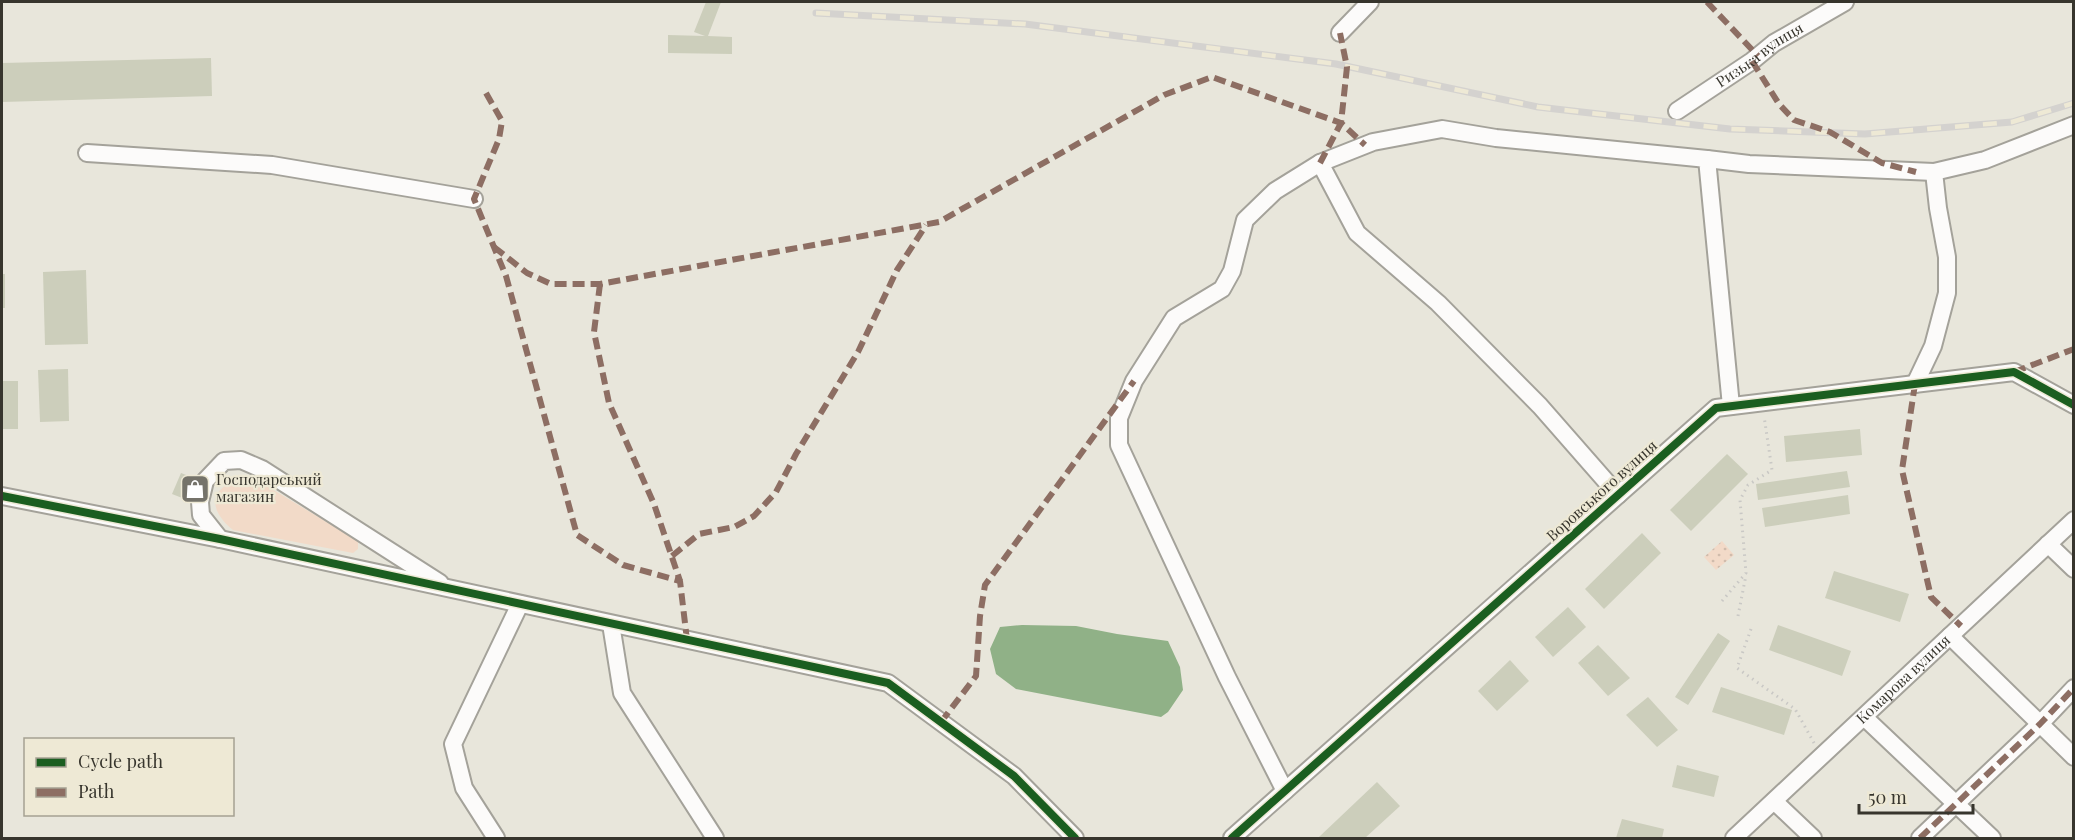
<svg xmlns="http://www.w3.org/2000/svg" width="2075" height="840" font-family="'Playfair Display',serif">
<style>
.grass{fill:#f2dac8}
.park{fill:url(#park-dots)}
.water{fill:#90b187}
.building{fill:#cccebb}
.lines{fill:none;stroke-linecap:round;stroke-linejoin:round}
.minor-casing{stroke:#a4a29a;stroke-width:20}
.path{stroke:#c9c8c5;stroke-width:3;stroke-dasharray:1.5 4.5;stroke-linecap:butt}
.minor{stroke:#fcfbfa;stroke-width:16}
.rail-casing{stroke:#d4d2cf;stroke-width:7}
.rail{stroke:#eee9d5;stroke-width:4.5;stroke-dasharray:14;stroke-linecap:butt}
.quiet{stroke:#8d6e63;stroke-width:6;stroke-dasharray:12 6;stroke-linecap:butt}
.cycleway-casing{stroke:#eee9d5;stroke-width:11}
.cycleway{stroke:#1b5e20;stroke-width:8}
.labels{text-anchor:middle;stroke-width:4.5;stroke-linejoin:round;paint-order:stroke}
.street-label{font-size:15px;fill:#37352d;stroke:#eee9d5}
.poi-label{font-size:15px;fill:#37352d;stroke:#eee9d5;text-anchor:start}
</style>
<defs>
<pattern id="park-dots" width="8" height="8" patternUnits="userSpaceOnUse" patternTransform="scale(1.5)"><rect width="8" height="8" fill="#f2dac8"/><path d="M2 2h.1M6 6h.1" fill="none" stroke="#d0bcac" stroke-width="1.8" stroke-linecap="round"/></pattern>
</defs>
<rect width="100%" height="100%" fill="#e8e6db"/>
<path class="grass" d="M243,478L257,480L358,541V549L353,553L233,530C207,509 209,487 243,478Z"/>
<polygon class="park" points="1722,541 1734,555 1716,570 1704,557"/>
<polygon class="water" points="1022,625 1076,626 1117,634 1168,641 1180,667 1183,690 1168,712 1161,717 1016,689 996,674 990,649 1000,627"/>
<g class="building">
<polygon points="706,2 721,2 708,36 732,37 732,54 668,53 668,35 705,36 694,32"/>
<polygon points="211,58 212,96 2,102 2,63"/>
<polygon points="86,270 88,344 45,345 43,272"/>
<rect x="2" y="274" width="3" height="34"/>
<polygon points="68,369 69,421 40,422 38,370"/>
<rect x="2" y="381" width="16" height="48"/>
<polygon points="1860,429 1862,455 1786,462 1784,436"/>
<polygon points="1727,454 1748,474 1691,531 1670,510"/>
<polygon points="1847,471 1850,487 1758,500 1756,484"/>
<polygon points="181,473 199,480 190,501 172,494"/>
<polygon points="1848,495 1850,514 1765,527 1762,508"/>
<polygon points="1642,533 1661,553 1604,609 1585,589"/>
<polygon points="1834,571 1909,594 1900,622 1825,598"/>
<polygon points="1568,607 1586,627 1553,657 1535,637"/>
<polygon points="1778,625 1851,651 1842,676 1769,650"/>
<polygon points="1718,633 1730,641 1688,705 1675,697"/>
<polygon points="1598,645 1630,678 1608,696 1578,663"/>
<polygon points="1510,660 1529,681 1497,711 1478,691"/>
<polygon points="1721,687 1792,710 1784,735 1712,712"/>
<polygon points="1648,697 1678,730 1657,747 1626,715"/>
<polygon points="1677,765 1719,776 1714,797 1672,787"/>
<polygon points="1377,782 1400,806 1365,838 1320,838 1319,837"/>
<polygon points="1622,819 1664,829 1662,838 1616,838"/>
</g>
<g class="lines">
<g class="minor-casing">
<g id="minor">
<polyline points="1340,33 1370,2"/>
<path id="s1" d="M1677,111L1752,61L1774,43L1845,2"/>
<polyline points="87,153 272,165 474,199"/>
<polyline points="1707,159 1749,164 1934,172"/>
<polyline points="1320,163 1357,233 1438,303 1540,406 1618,495"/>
<polyline points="1915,384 1933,346 1947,293 1947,257 1938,208 1934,172 1985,160 2074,125"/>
<polyline points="2,496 220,539 888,683 1014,776 1075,838"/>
<polyline points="220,539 201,515 200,502 205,481 224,461 241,460 262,469 440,583"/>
<polyline points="2048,544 2074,569"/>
<polyline points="611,624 622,693 715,838"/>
<polyline points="1950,636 2074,757"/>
<polyline points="1864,717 1992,838"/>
<polyline points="1285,791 1227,677 1119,445 1119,418 1134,381 1174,318 1222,289 1232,271 1245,220 1275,191 1320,163 1373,142 1442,129 1496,138 1707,159 1731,406"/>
<polyline points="1774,801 1813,838"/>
<polyline points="496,838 464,788 453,744 520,604"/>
<polyline points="1232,838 1716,408 2014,372 2074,405"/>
<path id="s2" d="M1734,838L2074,520"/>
<polyline points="1920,838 2040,724 2074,688"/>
</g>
</g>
<g class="path">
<polyline points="1722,601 1746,573 1740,500 1748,485 1772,470 1764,416"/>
<polyline points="1738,616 1746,575"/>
<polyline points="1751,629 1737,668 1795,709 1814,743"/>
</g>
<use href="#minor" class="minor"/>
<g class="rail-casing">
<polyline id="rail" points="816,13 1025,24 1336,64 1538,107 1730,129 1865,134 2012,122 2074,103"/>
</g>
<use href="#rail" class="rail"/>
<g class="quiet">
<polyline points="1707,2 1758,56"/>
<polyline points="1752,61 1779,104 1794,120 1830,132 1882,163 1916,172"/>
<polyline points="486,93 502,121 499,139 474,199 506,276 577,535 623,565 680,581 687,640"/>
<polyline points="1320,163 1341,123 1347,67 1340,33"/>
<polyline points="494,247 527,273 551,284 600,284 939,222 1164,95 1212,77 1341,123 1365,145"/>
<polyline points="600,284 594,332 609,403 654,504 680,581"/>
<polyline points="2014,372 2074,349"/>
<polyline points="1915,384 1902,470 1931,597 1961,626"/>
<polyline points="672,556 699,534 734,527 754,516 776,492 796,454 858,352 897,270 926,225"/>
<polyline points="941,722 976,676 980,616 985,585 1134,381"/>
<polyline points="1920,838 2040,724 2074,688"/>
</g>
<g class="cycleway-casing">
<g id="cycleway">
<polyline points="2,496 220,539 888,683 1014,776 1075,838"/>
<polyline points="1232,838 1716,408 2014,372 2074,405"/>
</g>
</g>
<use href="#cycleway" class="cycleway"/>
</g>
<defs>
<g id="shop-square" transform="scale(1.5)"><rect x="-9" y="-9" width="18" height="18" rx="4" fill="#75736a" stroke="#eee9d5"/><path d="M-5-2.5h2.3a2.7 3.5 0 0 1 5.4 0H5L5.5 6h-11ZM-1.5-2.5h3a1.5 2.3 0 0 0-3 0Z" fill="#fff"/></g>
</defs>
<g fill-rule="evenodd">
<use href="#shop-square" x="195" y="489"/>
</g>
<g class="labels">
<g class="street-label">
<text dy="5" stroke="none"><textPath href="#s1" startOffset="100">Ризька вулиця</textPath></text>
<text transform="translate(1602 491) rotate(-42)" y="5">Воровського вулиця</text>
<text dy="5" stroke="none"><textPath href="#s2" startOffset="232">Комарова вулиця</textPath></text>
</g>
<g class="poi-label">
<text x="216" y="485">Господарський<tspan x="216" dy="17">магазин</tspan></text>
</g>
</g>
<rect width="2075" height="840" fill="none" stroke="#37352d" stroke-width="6"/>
<rect x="24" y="738" width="210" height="78" fill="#eee9d5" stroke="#a5a192" stroke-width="1.5"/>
<rect x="36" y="758" width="30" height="9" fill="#1b5e20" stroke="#a5a192" stroke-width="1.5"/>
<text x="78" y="768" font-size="18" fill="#37352d">Cycle path</text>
<rect x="36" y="788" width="30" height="9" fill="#8d6e63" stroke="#a5a192" stroke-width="1.5"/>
<text x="78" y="798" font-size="18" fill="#37352d">Path</text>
<path d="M1859 804v9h114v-9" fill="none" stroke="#37352d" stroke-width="3"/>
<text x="1868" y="804" font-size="18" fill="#37352d" stroke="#eee9d5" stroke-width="4.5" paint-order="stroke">50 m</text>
</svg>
